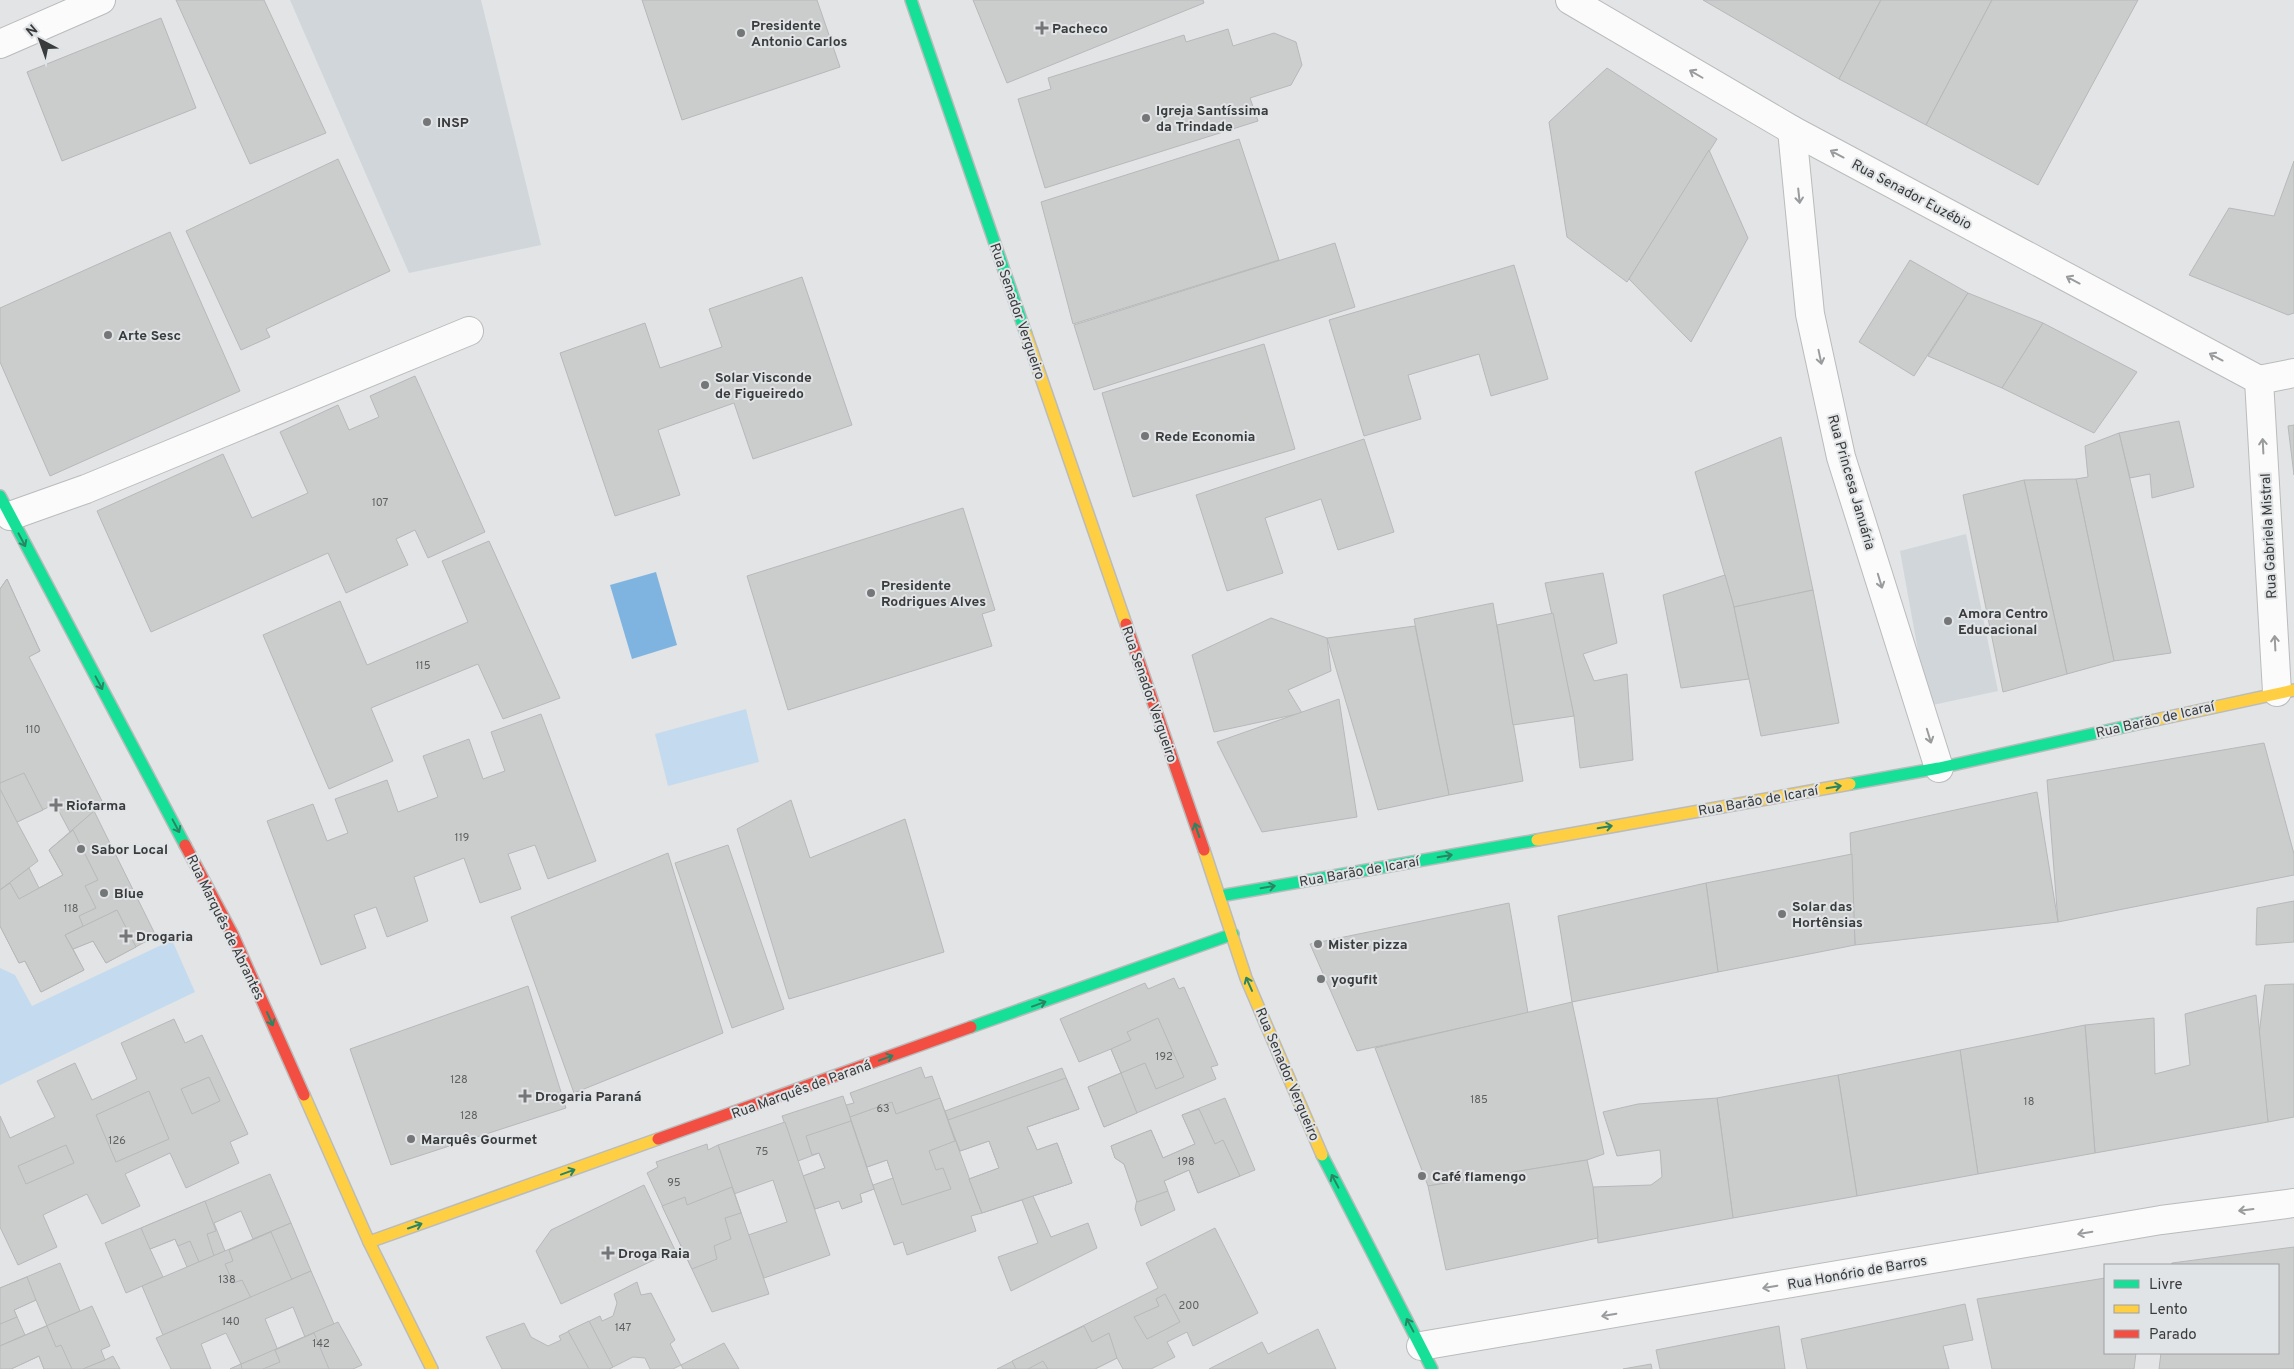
<svg xmlns="http://www.w3.org/2000/svg" width="2294" height="1369" font-family="Overpass,sans-serif">
<style>
.built{fill:#d1d6db}
.green{fill:#c4dbef}
.water{fill:#80b4e0}
.building{fill:#cbcdcd;stroke:#b7b8b9}
.lines{fill:none;stroke-linecap:round;stroke-linejoin:round}
.street-casing{stroke:#babbbc;stroke-width:30}
.fast-casing{stroke:#babbbc;stroke-width:14}
.slow-casing{stroke:#babbbc;stroke-width:14}
.jam-casing{stroke:#babbbc;stroke-width:14}
.street{stroke:#fbfbfb;stroke-width:28}
.fast{stroke:#16e098;stroke-width:11}
.slow{stroke:#ffcf43;stroke-width:11}
.jam{stroke:#f24e42;stroke-width:11}
.oneway{stroke:#9a9b9c}
.oneway2{stroke:#2a8565}
.poi-dot{fill:#757677;stroke:#e1e4e6;stroke-width:2}
.labels{text-anchor:middle;stroke-width:4;stroke-linejoin:round;paint-order:stroke}
.number-label{font-size:11px;fill:#5f6061}
.poi-label{font-size:14px;font-weight:bold;fill:#3a3b3c;stroke:#e1e4e6;text-anchor:start}
.street-label{font-size:14px;fill:#3a3b3c;stroke:#e1e4e6}
</style>
<rect width="100%" height="100%" fill="#e2e4e5"/>
<g class="built">
<polygon points="290,0 481,0 541,245 409,273"/>
<polygon points="1966,534 1998,691 1928,706 1900,551"/>
</g>
<g class="green">
<polygon points="746,709 759,762 668,786 655,734"/>
<polygon points="172,940 195,992 0,1085 0,968 15,975 32,1006"/>
</g>
<polygon class="water" points="656,572 677,645 632,659 610,585"/>
<g class="building">
<polygon points="176,0 264,0 326,133 250,164"/>
<polygon points="642,0 817,0 840,67 682,120"/>
<polygon points="973,0 1203,0 1204,3 1007,83"/>
<polygon points="1703,0 1881,0 1839,79"/>
<polygon points="1881,0 1992,0 1926,125 1839,79"/>
<polygon points="1992,0 2138,0 2038,185 1926,125"/>
<polygon points="161,18 196,108 62,161 27,72"/>
<polygon points="1228,29 1233,46 1274,33 1296,42 1302,65 1291,85 1250,98 1258,121 1045,188 1018,99 1051,89 1048,78 1184,35 1186,42"/>
<polygon points="1607,68 1717,139 1627,282 1567,237 1549,122"/>
<polygon points="1239,139 1279,260 1073,324 1041,202"/>
<polygon points="1709,150 1748,238 1691,342 1629,279"/>
<polygon points="338,159 390,271 266,329 270,337 241,350 186,231"/>
<polygon points="2294,161 2294,313 2288,315 2189,275 2229,208 2274,216"/>
<polygon points="170,232 240,391 50,476 0,362 0,308"/>
<polygon points="1335,243 1355,307 1094,390 1074,325"/>
<polygon points="1910,260 1968,293 1914,376 1859,342"/>
<polygon points="1514,265 1548,379 1491,396 1479,354 1408,375 1421,419 1364,436 1329,320"/>
<polygon points="802,277 852,425 753,459 734,403 658,430 680,495 615,516 560,353 645,323 660,368 722,347 709,309"/>
<polygon points="1968,293 2043,323 2002,388 1928,356"/>
<polygon points="2043,323 2137,372 2094,433 2002,388"/>
<polygon points="1264,344 1295,449 1133,497 1102,393"/>
<polygon points="415,376 485,532 428,558 415,530 396,539 408,565 346,593 328,553 151,632 97,511 223,454 252,518 308,493 280,432 338,405 349,430 379,417 370,396"/>
<polygon points="2179,421 2194,487 2152,498 2150,474 2130,478 2119,433"/>
<polygon points="2294,425 2294,475 2288,426"/>
<polygon points="2119,433 2171,653 2114,661 2076,479 2088,477 2085,446"/>
<polygon points="1781,437 1813,590 1734,607 1695,472"/>
<polygon points="1364,439 1394,532 1338,550 1321,499 1265,518 1283,573 1227,591 1196,495"/>
<polygon points="2076,479 2114,661 2067,674 2024,480"/>
<polygon points="2024,480 2067,674 2003,692 1963,495"/>
<polygon points="963,508 995,610 982,614 992,646 788,710 747,576"/>
<polygon points="489,541 560,698 503,719 478,664 371,708 393,761 329,789 263,635 340,601 367,665 468,622 442,561"/>
<polygon points="1603,573 1617,643 1583,654 1594,681 1627,674 1633,760 1580,768 1574,716 1545,583"/>
<polygon points="1725,575 1734,607 1749,679 1681,688 1663,595"/>
<polygon points="7,579 40,651 0,670 0,589"/>
<polygon points="7,579 40,651 29,657 102,801 95,806 97,809 70,832 55,804 17,822 38,861 0,890 0,589"/>
<polygon points="1813,590 1839,723 1761,736 1734,607"/>
<polygon points="1493,603 1523,781 1449,795 1414,619"/>
<polygon points="1553,613 1574,716 1513,725 1497,625"/>
<polygon points="1271,618 1327,638 1331,671 1288,690 1302,713 1214,732 1192,655"/>
<polygon points="1415,626 1449,795 1378,810 1327,638"/>
<polygon points="1339,699 1357,817 1262,832 1217,742"/>
<polygon points="541,714 596,861 548,879 535,845 508,854 521,889 480,903 464,858 414,877 428,921 387,937 376,907 354,915 366,948 321,965 267,821 313,804 327,841 348,833 335,799 387,780 398,812 438,797 423,756 469,739 483,779 505,771 491,732"/>
<polygon points="2264,743 2294,854 2294,875 2058,922 2047,780"/>
<polygon points="24,773 43,810 17,822 0,789 0,783"/>
<polygon points="2037,792 2058,922 1855,945 1850,833"/>
<polygon points="791,800 810,858 905,819 944,952 789,999 737,829"/>
<polygon points="94,811 156,936 106,963 93,941 73,949 84,970 41,992 25,961 19,963 0,926 0,890 29,868 39,888 63,875 49,850"/>
<polygon points="73,830 98,880 85,886 96,908 79,916 83,926 65,935 84,970 41,992 25,961 19,963 0,926 0,890 10,883 19,899 63,875 49,850"/>
<polygon points="728,845 784,1009 732,1028 675,863"/>
<polygon points="668,853 723,1033 574,1093 511,917"/>
<polygon points="1852,854 1855,945 1718,972 1706,883"/>
<polygon points="1706,883 1718,972 1572,1002 1558,916"/>
<polygon points="2294,901 2294,942 2256,945 2257,908"/>
<polygon points="1509,903 1528,1013 1357,1051 1310,944"/>
<polygon points="117,910 136,947 106,963 93,941 73,949 65,935"/>
<polygon points="1174,978 1179,989 1184,987 1218,1065 1211,1067 1216,1079 1104,1127 1088,1087 1121,1073 1111,1049 1079,1062 1060,1019 1145,983 1148,989"/>
<polygon points="2294,984 2294,1117 2268,1122 2259,1035 2265,985"/>
<polygon points="528,986 566,1108 391,1165 350,1049"/>
<polygon points="2256,995 2268,1122 2095,1153 2085,1025 2154,1018 2155,1074 2190,1065 2185,1014"/>
<polygon points="1572,1002 1604,1154 1587,1160 1428,1186 1375,1048"/>
<polygon points="1158,1018 1184,1077 1156,1089 1145,1063 1121,1073 1111,1049 1131,1040 1127,1032"/>
<polygon points="174,1019 185,1043 202,1035 248,1134 230,1142 239,1163 186,1188 170,1153 125,1174 140,1206 102,1224 87,1194 43,1215 57,1247 18,1265 0,1227 0,1116 10,1138 55,1117 37,1081 75,1063 92,1100 137,1079 121,1043"/>
<polygon points="2085,1025 2095,1153 1978,1174 1960,1050"/>
<polygon points="1960,1050 1978,1174 1857,1196 1838,1075"/>
<polygon points="921,1067 925,1078 932,1076 982,1213 971,1216 976,1231 907,1255 903,1242 894,1245 874,1189 873,1185 893,1178 887,1160 867,1167 846,1105 854,1103 850,1093"/>
<polygon points="1062,1068 1079,1109 1027,1127 1037,1150 1057,1143 1072,1183 1033,1196 1051,1237 1088,1223 1097,1248 1011,1291 998,1257 1038,1243 1022,1200 982,1213 969,1179 999,1168 989,1141 960,1151 945,1111"/>
<polygon points="1121,1073 1137,1113 1104,1127 1088,1087"/>
<polygon points="1838,1075 1857,1196 1733,1218 1717,1098"/>
<polygon points="209,1077 220,1101 192,1114 181,1089"/>
<polygon points="1066,1078 1079,1109 1027,1127 1037,1150 1057,1143 1072,1183 982,1213 969,1179 999,1168 989,1141 960,1151 948,1120"/>
<polygon points="149,1091 169,1139 116,1162 96,1115"/>
<polygon points="843,1096 874,1189 860,1194 862,1202 842,1209 839,1201 815,1209 803,1176 825,1168 819,1153 798,1161 782,1116"/>
<polygon points="940,1098 955,1141 929,1151 936,1170 943,1168 951,1189 902,1205 887,1160 867,1167 850,1117 892,1102 896,1114"/>
<polygon points="1225,1098 1255,1170 1198,1193 1189,1170 1164,1181 1175,1210 1141,1226 1135,1209 1137,1199 1124,1164 1115,1158 1111,1146 1151,1130 1163,1158 1195,1144 1182,1115"/>
<polygon points="1717,1098 1733,1218 1598,1243 1593,1187 1651,1185 1662,1177 1660,1150 1617,1156 1603,1112 1638,1104"/>
<polygon points="1199,1109 1215,1144 1223,1140 1240,1176 1198,1193 1189,1170 1164,1181 1168,1191 1137,1202 1124,1164 1115,1158 1111,1146 1151,1130 1163,1158 1195,1144 1182,1115"/>
<polygon points="851,1121 874,1189 860,1194 862,1202 842,1209 839,1201 815,1209 803,1176 825,1168 819,1153 812,1155 806,1136"/>
<polygon points="785,1122 830,1255 764,1278 748,1235 787,1222 773,1180 734,1194 718,1145"/>
<polygon points="707,1144 708,1150 718,1145 769,1294 712,1312 647,1173 658,1167 656,1162"/>
<polygon points="66,1145 74,1163 26,1184 18,1166"/>
<polygon points="1587,1160 1593,1187 1598,1238 1446,1270 1428,1186"/>
<polygon points="270,1174 291,1223 253,1239 241,1211 214,1223 225,1251 187,1267 175,1239 150,1249 163,1277 126,1293 105,1243"/>
<polygon points="644,1185 675,1250 561,1304 536,1251 551,1230"/>
<polygon points="732,1187 741,1213 725,1218 731,1239 714,1246 717,1259 692,1269 662,1206 685,1197 687,1205"/>
<polygon points="205,1201 216,1231 207,1234 214,1256 199,1262 190,1241 178,1246 175,1239 150,1249 141,1228"/>
<polygon points="291,1223 311,1271 163,1335 142,1286"/>
<polygon points="1215,1228 1258,1313 1193,1346 1187,1332 1167,1342 1175,1357 1151,1369 1123,1369 1117,1358 1095,1369 997,1369 1158,1288 1146,1263"/>
<polygon points="271,1232 292,1280 251,1298 242,1280 233,1283 225,1264 233,1261 229,1250"/>
<polygon points="2294,1247 2294,1369 2159,1369 2161,1353 2278,1353 2278,1265 2171,1265 2172,1263"/>
<polygon points="60,1263 80,1311 47,1326 36,1300 14,1310 25,1335 0,1346 0,1288"/>
<polygon points="311,1271 334,1324 305,1337 293,1307 265,1319 277,1348 275,1350 241,1364 226,1333 201,1344 211,1369 171,1369 156,1338"/>
<polygon points="27,1277 36,1300 14,1310 17,1317 0,1324 0,1288"/>
<polygon points="2105,1278 2105,1353 2136,1353 2134,1369 1992,1369 1977,1299"/>
<polygon points="637,1282 641,1295 651,1293 675,1340 670,1344 681,1365 673,1369 650,1369 645,1358 633,1357 609,1369 502,1369 486,1337 524,1323 531,1337 548,1346 561,1340 559,1336 600,1316 602,1321 613,1316 617,1303 614,1294"/>
<polygon points="1165,1294 1180,1322 1147,1339 1134,1317 1159,1306 1156,1299"/>
<polygon points="1965,1304 1973,1340 1943,1346 1949,1369 1807,1369 1801,1339"/>
<polygon points="92,1306 110,1346 101,1350 105,1360 83,1369 44,1369 39,1356 11,1369 0,1369 0,1346"/>
<polygon points="589,1321 613,1367 609,1369 589,1369 568,1331"/>
<polygon points="338,1322 362,1365 353,1369 230,1369"/>
<polygon points="47,1326 56,1347 61,1345 72,1369 44,1369 39,1356 11,1369 0,1369 0,1346"/>
<polygon points="1084,1326 1092,1342 1109,1333 1117,1358 1095,1369 1016,1369 1012,1361"/>
<polygon points="1779,1326 1785,1369 1660,1369 1656,1350"/>
<polygon points="1318,1329 1336,1369 1209,1369 1262,1342 1268,1354"/>
<polygon points="314,1333 329,1369 263,1369 280,1362 275,1350"/>
<polygon points="724,1343 739,1369 683,1369 681,1365"/>
<polygon points="113,1356 120,1369 83,1369 105,1360"/>
<polygon points="1043,1361 1048,1369 1028,1369"/>
<polygon points="241,1364 242,1369 230,1369"/>
<polygon points="1651,1364 1652,1369 1623,1369"/>
</g>
<g class="lines">
<g class="street-casing">
<g id="street">
<polyline points="1570,0 1792,130 2259,380"/>
<polyline points="0,44 101,0"/>
<polyline points="1792,130 1810,314 1841,457 1939,768"/>
<polyline points="2259,380 2277,692"/>
<polyline points="2259,380 2294,373"/>
<polyline points="10,516 86,489 469,331"/>
<polyline points="1421,1346 2161,1220 2294,1203"/>
</g>
</g>
<g class="fast-casing">
<g id="fast">
<polyline points="911,0 1026,334"/>
<polyline points="0,496 185,845"/>
<polyline points="1850,784 1939,768 2146,722"/>
<polyline points="1220,896 1537,840"/>
<polyline points="971,1027 1233,934"/>
<polyline points="1322,1155 1432,1369"/>
</g>
</g>
<g class="slow-casing">
<g id="slow">
<polyline points="1026,334 1126,624"/>
<polyline points="2146,722 2294,690"/>
<polyline points="1537,840 1850,784"/>
<polyline points="1204,850 1246,978 1322,1155"/>
<polyline points="304,1095 369,1242 432,1369"/>
<polyline points="369,1242 658,1139"/>
</g>
</g>
<g class="jam-casing">
<g id="jam">
<polyline points="1126,624 1204,850"/>
<polyline points="185,845 232,933 304,1095"/>
<polyline points="658,1139 971,1027"/>
</g>
</g>
<use href="#street" class="street"/>
<use href="#fast" class="fast"/>
<use href="#slow" class="slow"/>
<use href="#jam" class="jam"/>
</g>
<defs><path id="oneway-shaft" d="M-6 0H5M1.5-3L5.5 0L1.5 3" fill="none" stroke-width="1.6" stroke-linecap="round" stroke-linejoin="round" transform="scale(1.25)"/></defs>
<g class="oneway">
<use href="#oneway-shaft" transform="translate(1696 74) rotate(-150)"/>
<use href="#oneway-shaft" transform="translate(1837 154) rotate(-152)"/>
<use href="#oneway-shaft" transform="translate(1799 196) rotate(84)"/>
<use href="#oneway-shaft" transform="translate(2073 280) rotate(-152)"/>
<use href="#oneway-shaft" transform="translate(1820 357) rotate(78)"/>
<use href="#oneway-shaft" transform="translate(2216 357) rotate(-152)"/>
<use href="#oneway-shaft" transform="translate(2263 446) rotate(-93)"/>
<use href="#oneway-shaft" transform="translate(1880 581) rotate(73)"/>
<use href="#oneway-shaft" transform="translate(2275 643) rotate(-93)"/>
<use href="#oneway-shaft" transform="translate(1929 736) rotate(73)"/>
<use href="#oneway-shaft" transform="translate(2246 1210) rotate(173)"/>
<use href="#oneway-shaft" transform="translate(2085 1233) rotate(170)"/>
<use href="#oneway-shaft" transform="translate(1770 1287) rotate(170)"/>
<use href="#oneway-shaft" transform="translate(1609 1315) rotate(170)"/>
</g>
<g class="oneway2">
<use href="#oneway-shaft" transform="translate(22 540) rotate(62)"/>
<use href="#oneway-shaft" transform="translate(99 683) rotate(62)"/>
<use href="#oneway-shaft" transform="translate(1834 787) rotate(-10)"/>
<use href="#oneway-shaft" transform="translate(176 826) rotate(62)"/>
<use href="#oneway-shaft" transform="translate(1605 827) rotate(-10)"/>
<use href="#oneway-shaft" transform="translate(1197 830) rotate(-109)"/>
<use href="#oneway-shaft" transform="translate(1445 856) rotate(-10)"/>
<use href="#oneway-shaft" transform="translate(1268 887) rotate(-10)"/>
<use href="#oneway-shaft" transform="translate(1249 984) rotate(-114)"/>
<use href="#oneway-shaft" transform="translate(1039 1004) rotate(-20)"/>
<use href="#oneway-shaft" transform="translate(270 1019) rotate(66)"/>
<use href="#oneway-shaft" transform="translate(886 1058) rotate(-20)"/>
<use href="#oneway-shaft" transform="translate(568 1172) rotate(-20)"/>
<use href="#oneway-shaft" transform="translate(1335 1181) rotate(-118)"/>
<use href="#oneway-shaft" transform="translate(415 1226) rotate(-19)"/>
<use href="#oneway-shaft" transform="translate(1410 1325) rotate(-118)"/>
</g>
<g class="poi-dot">
<path d="M1039.5 20.5h5v5h5v5h-5v5h-5v-5h-5v-5h5z"/>
<circle cx="741" cy="33" r="5"/>
<circle cx="1146" cy="118" r="5"/>
<circle cx="427" cy="122" r="5"/>
<circle cx="108" cy="335" r="5"/>
<circle cx="705" cy="385" r="5"/>
<circle cx="1145" cy="436" r="5"/>
<circle cx="871" cy="593" r="5"/>
<circle cx="1948" cy="621" r="5"/>
<path d="M53.5 797.5h5v5h5v5h-5v5h-5v-5h-5v-5h5z"/>
<circle cx="81" cy="849" r="5"/>
<circle cx="104" cy="893" r="5"/>
<circle cx="1782" cy="914" r="5"/>
<path d="M123.5 928.5h5v5h5v5h-5v5h-5v-5h-5v-5h5z"/>
<circle cx="1318" cy="944" r="5"/>
<circle cx="1321" cy="979" r="5"/>
<path d="M522.5 1088.5h5v5h5v5h-5v5h-5v-5h-5v-5h5z"/>
<circle cx="411" cy="1139" r="5"/>
<circle cx="1422" cy="1176" r="5"/>
<path d="M605.5 1245.5h5v5h5v5h-5v5h-5v-5h-5v-5h5z"/>
</g>
<g class="labels">
<g class="number-label">
<text x="380" y="506">107</text>
<text x="423" y="669">115</text>
<text x="33" y="733">110</text>
<text x="462" y="841">119</text>
<text x="71" y="912">118</text>
<text x="1164" y="1060">192</text>
<text x="459" y="1083">128</text>
<text x="1479" y="1103">185</text>
<text x="2029" y="1105">18</text>
<text x="883" y="1112">63</text>
<text x="469" y="1119">128</text>
<text x="117" y="1144">126</text>
<text x="762" y="1155">75</text>
<text x="1186" y="1165">198</text>
<text x="674" y="1186">95</text>
<text x="227" y="1283">138</text>
<text x="1189" y="1309">200</text>
<text x="231" y="1325">140</text>
<text x="623" y="1331">147</text>
<text x="321" y="1347">142</text>
</g>
<g class="poi-label">
<text x="751" y="30">Presidente<tspan x="751" dy="16">Antonio Carlos</tspan></text>
<text x="1052" y="33">Pacheco</text>
<text x="1156" y="115">Igreja Santíssima<tspan x="1156" dy="16">da Trindade</tspan></text>
<text x="437" y="127">INSP</text>
<text x="118" y="340">Arte Sesc</text>
<text x="715" y="382">Solar Visconde<tspan x="715" dy="16">de Figueiredo</tspan></text>
<text x="1155" y="441">Rede Economia</text>
<text x="881" y="590">Presidente<tspan x="881" dy="16">Rodrigues Alves</tspan></text>
<text x="1958" y="618">Amora Centro<tspan x="1958" dy="16">Educacional</tspan></text>
<text x="66" y="810">Riofarma</text>
<text x="91" y="854">Sabor Local</text>
<text x="114" y="898">Blue</text>
<text x="1792" y="911">Solar das<tspan x="1792" dy="16">Hortênsias</tspan></text>
<text x="136" y="941">Drogaria</text>
<text x="1328" y="949">Mister pizza</text>
<text x="1331" y="984">yogufit</text>
<text x="535" y="1101">Drogaria Paraná</text>
<text x="421" y="1144">Marquês Gourmet</text>
<text x="1432" y="1181">Café flamengo</text>
<text x="618" y="1258">Droga Raia</text>
</g>
<g class="street-label">
<text transform="translate(1912 194) rotate(28)" y="5">Rua Senador Euzébio</text>
<text transform="translate(1018 311) rotate(71)" y="5">Rua Senador Vergueiro</text>
<text transform="translate(1852 482) rotate(74)" y="5">Rua Princesa Januária</text>
<text transform="translate(2268 536) rotate(-93)" y="5">Rua Gabriela Mistral</text>
<text transform="translate(1150 694) rotate(71)" y="5">Rua Senador Vergueiro</text>
<text transform="translate(2155 719) rotate(-13)" y="5">Rua Barão de Icaraí</text>
<text transform="translate(1758 800) rotate(-10)" y="5">Rua Barão de Icaraí</text>
<text transform="translate(1359 871) rotate(-10)" y="5">Rua Barão de Icaraí</text>
<text transform="translate(226 927) rotate(64)" y="5">Rua Marquês de Abrantes</text>
<text transform="translate(1288 1074) rotate(67)" y="5">Rua Senador Vergueiro</text>
<text transform="translate(801 1089) rotate(-20)" y="5">Rua Marquês de Paraná</text>
<text transform="translate(1857 1272) rotate(-10)" y="5">Rua Honório de Barros</text>
</g>
</g>
<rect x="2104" y="1264" width="175" height="90" fill="#e1e4e6" stroke="#9ea0a2"/>
<rect x="2114" y="1280" width="25" height="8" fill="#16e098" stroke="#9ea0a2"/>
<text x="2149" y="1289" font-size="15" fill="#3a3b3c">Livre</text>
<rect x="2114" y="1305" width="25" height="8" fill="#ffcf43" stroke="#9ea0a2"/>
<text x="2149" y="1314" font-size="15" fill="#3a3b3c">Lento</text>
<rect x="2114" y="1330" width="25" height="8" fill="#f24e42" stroke="#9ea0a2"/>
<text x="2149" y="1339" font-size="15" fill="#3a3b3c">Parado</text>
<g transform="translate(40 40) rotate(319)" stroke="#e1e4e6" stroke-width="4" paint-order="stroke">
<path d="M0-4L9 19L0 12L-9 19Z" fill="#3a3b3c"/>
<text y="-8" font-size="14" font-weight="bold" text-anchor="middle" fill="#3a3b3c">N</text>
</g>
</svg>
